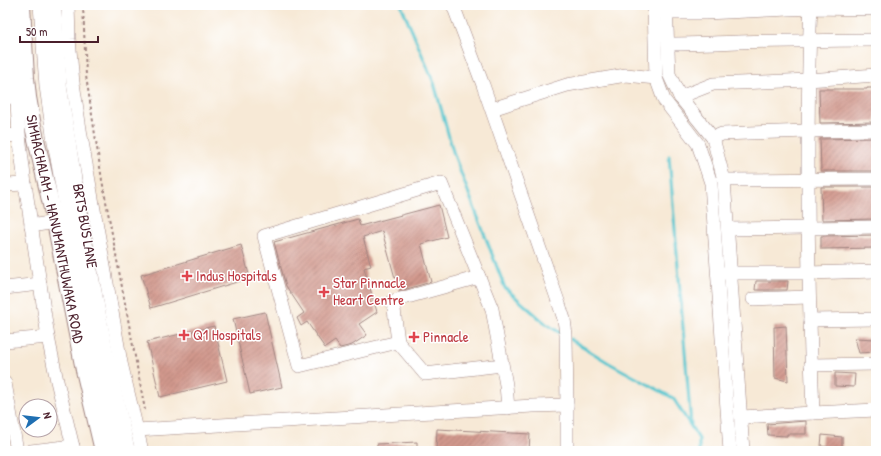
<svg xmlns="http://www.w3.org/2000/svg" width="881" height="456" font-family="'Patrick Hand',sans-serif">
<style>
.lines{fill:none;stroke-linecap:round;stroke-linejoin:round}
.stream{stroke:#59c6cf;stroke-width:3}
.building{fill:url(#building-hatch)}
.minor-casing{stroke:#a08480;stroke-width:14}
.major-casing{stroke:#a08480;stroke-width:18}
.path{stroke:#a08480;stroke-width:2;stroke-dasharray:3 3;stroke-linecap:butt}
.minor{stroke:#fff;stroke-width:13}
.major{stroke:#fff;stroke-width:16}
.health-dot{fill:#e0444e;stroke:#fff;stroke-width:1.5}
.labels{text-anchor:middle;stroke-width:3;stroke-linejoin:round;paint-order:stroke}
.street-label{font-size:15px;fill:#4a1f2b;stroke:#fff}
.health-label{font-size:15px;fill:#be3a42;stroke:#fff;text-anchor:start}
</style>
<defs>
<pattern id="building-hatch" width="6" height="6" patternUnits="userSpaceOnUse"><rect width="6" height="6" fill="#d2998d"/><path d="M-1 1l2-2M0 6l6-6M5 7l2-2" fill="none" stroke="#ac7c73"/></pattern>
</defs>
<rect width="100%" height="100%" fill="#fff"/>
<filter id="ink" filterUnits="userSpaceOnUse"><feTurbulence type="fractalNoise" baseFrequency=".025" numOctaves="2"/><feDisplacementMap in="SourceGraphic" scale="8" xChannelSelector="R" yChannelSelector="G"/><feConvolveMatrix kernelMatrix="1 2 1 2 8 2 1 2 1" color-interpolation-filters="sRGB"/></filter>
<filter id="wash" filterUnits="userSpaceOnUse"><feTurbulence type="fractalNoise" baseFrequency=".012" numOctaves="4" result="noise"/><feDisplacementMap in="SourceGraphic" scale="16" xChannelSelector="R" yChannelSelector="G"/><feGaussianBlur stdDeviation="0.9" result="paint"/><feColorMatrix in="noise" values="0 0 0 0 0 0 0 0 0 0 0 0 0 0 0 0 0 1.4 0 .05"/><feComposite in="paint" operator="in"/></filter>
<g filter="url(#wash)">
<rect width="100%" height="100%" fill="#f7e9d6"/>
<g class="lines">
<g class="stream">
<polyline points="401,5 434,83 454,155 505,288 546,324 562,334"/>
<polyline points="669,156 691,425"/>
<polyline points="570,339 609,363 673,398 699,439 699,451"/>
</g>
</g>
<g id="blocks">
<g class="building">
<polygon points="867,88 876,88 876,122 820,123 819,89 867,89"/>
<polygon points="876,138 876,171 821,171 820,139"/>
<polygon points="821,187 876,187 876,219 822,220"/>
<polygon points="439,205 447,237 421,244 431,282 400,291 396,277 395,278 382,231 363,237 371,266 364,268 377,312 359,324 367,335 352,345 340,348 335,341 325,348 307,322 301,326 297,318 304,313 286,286 274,242 358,219 360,226"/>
<polygon points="876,235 876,248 821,249 821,236"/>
<polygon points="241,245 250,278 151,308 141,275"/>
<polygon points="756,281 788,281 787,290 755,290"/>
<polygon points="265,312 282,387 250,394 233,319"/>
<polygon points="214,326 227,381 160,397 147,342"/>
<polygon points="786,326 788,381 775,378 774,327"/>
<polygon points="855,338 876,339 876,352 859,353"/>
<polygon points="835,373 855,374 854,387 835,386"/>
<polygon points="806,421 806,434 787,434 787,436 768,435 767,424"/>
<polygon points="437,429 530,434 529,451 436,451"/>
<polygon points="822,435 842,437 842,449 821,446"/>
<polygon points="417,442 417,451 377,451 377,444"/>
</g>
</g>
</g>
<g filter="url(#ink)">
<use href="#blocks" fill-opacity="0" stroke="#a08480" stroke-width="1"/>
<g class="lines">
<g class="minor-casing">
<g id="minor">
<polyline points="11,5 19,135 25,184 48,337 57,381 74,451"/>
<polyline points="40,5 46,86 54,142 94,365 113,451"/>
<polyline points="68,5 69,39 73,83 81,136 121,363 142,451"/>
<polyline points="453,5 483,85 559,304 564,319 566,335 567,405"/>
<polyline points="654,5 656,78 664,100 698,144 711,183 730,451"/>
<polyline points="666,5 669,74 680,97 713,138 724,180 743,451"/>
<path d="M811,5C808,63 808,120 808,178C808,256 810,334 813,413"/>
<polyline points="667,13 705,13 811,8 876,9"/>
<path d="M668,44C691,44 715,43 738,42C784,41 830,40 876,40"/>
<polyline points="680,97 713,84 808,80 876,75"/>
<polyline points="5,98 17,96"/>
<polyline points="492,109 567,85 626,75 656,78"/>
<polyline points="5,136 19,135"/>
<polyline points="713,138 722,134 808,131 876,130"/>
<polyline points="724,180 876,179"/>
<polyline points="5,185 25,184"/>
<polyline points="31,226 55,222"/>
<polyline points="728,229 808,228 876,227"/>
<polyline points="722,273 808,273 876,271"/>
<polyline points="5,288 40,284"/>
<polyline points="753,299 809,297"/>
<polyline points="810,320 876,319"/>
<polyline points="5,341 48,337"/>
<polyline points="398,342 393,301 479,277"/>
<polyline points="502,365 425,374 398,342 299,366 264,236 441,183 492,309 506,385 508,408"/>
<polyline points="811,365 876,364"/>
<polyline points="5,383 17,451"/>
<polyline points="741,417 813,413 876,410"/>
<polyline points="137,430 533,406 567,405 567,451"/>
<polyline points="31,451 73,446"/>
</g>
</g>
<g class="major-casing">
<g id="major">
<path id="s1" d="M22,5L26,78L28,97L33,126L55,222L84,370L103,451"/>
<polyline points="53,5 59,88 79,214 106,358 127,451"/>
</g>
</g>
<polyline class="path" points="83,5 86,76 102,180 145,410"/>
<use href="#minor" class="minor"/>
<use href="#major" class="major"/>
</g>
</g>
<g class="health-dot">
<path d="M185 270h4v4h4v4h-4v4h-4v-4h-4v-4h4z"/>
<path d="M322 286h4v4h4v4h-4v4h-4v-4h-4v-4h4z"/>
<path d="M182 329h4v4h4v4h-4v4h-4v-4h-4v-4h4z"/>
<path d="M412 331h4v4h4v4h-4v4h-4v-4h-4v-4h4z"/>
</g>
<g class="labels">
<g class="street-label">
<text transform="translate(85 226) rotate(80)" y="5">BRTS BUS LANE</text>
<text dy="5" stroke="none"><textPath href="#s1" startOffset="227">SIMHACHALAM - HANUMANTHUWAKA ROAD</textPath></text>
</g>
<g class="health-label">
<text x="196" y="281">Indus Hospitals</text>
<text x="333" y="288">Star Pinnacle<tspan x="333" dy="17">Heart Centre</tspan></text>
<text x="193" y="340">Q1 Hospitals</text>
<text x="423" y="342">Pinnacle</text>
</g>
</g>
<rect width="881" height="456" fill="none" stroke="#fff" stroke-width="20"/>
<g transform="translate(38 418) rotate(75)"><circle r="19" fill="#ffffff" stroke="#b7a5aa"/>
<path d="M0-3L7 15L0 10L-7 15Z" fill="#1f6fb2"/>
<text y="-6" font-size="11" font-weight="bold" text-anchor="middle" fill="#4a1f2b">N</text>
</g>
<path d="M20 36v6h78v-6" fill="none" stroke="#4a1f2b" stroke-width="2"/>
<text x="26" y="36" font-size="12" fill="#4a1f2b" stroke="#ffffff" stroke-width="3" paint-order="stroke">50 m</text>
</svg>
